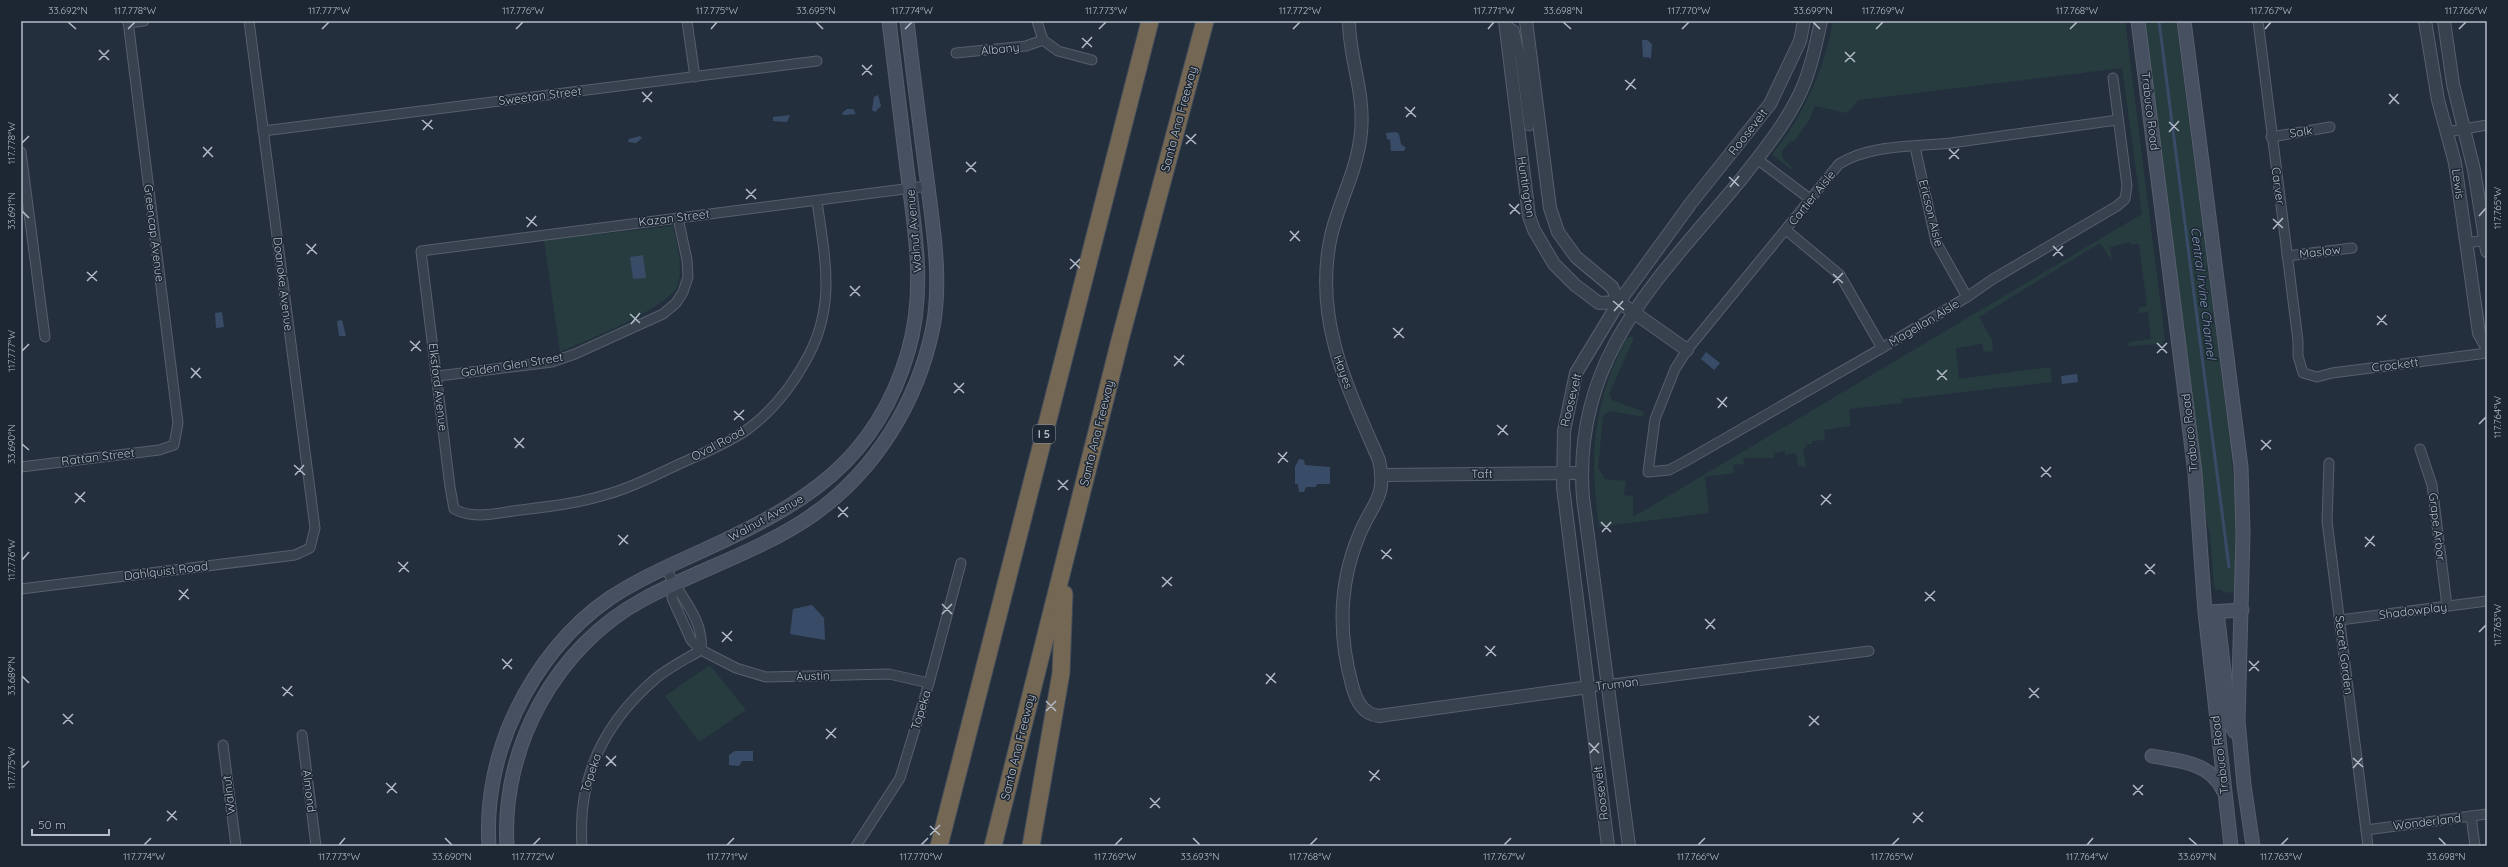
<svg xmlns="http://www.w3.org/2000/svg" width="2508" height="867" font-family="Quicksand,sans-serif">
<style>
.green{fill:#263c3f}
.water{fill:#394c67}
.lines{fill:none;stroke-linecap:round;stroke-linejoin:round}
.stream{stroke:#394c67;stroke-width:3}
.minor-casing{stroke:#565f6c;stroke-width:11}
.tertiary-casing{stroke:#565f6c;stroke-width:14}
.secondary-casing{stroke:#565f6c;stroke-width:15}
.motorway-casing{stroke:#434c59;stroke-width:19}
.minor{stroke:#38414e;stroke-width:9}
.tertiary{stroke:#38414e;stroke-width:12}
.secondary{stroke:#465061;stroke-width:13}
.motorway{stroke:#746855;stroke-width:17}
.ticks{fill:none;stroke:#b4bcc9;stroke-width:1.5}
.labels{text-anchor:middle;stroke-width:3;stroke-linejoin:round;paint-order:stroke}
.shield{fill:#1d2633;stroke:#878f9c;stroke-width:1}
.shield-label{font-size:11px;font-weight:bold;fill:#b4bcc9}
.street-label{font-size:12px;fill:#b4bcc9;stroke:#1d2633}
.water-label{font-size:13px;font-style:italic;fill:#7c92b1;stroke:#1d2633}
.neatline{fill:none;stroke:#b4bcc9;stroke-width:1.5}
.ticks-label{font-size:10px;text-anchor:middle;fill:#b4bcc9}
</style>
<rect width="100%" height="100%" fill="#242f3e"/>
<g class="green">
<path d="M1833,21H2125L2165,339L2163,344L2128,346L2129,342L2151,339L2148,312L2139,313V307L2147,306L2139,244H2130V242L2110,247L2112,261L2100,243L1979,317L1992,340L1993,351L1984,352L1982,344L1956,348L1959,379L2050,367L2052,382L1902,399V403L1849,409L1851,426L1824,430L1825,440L1812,441V444H1806V448L1803,449L1806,466L1798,467L1796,453L1785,455V451L1774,453V458H1743L1744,464L1733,465L1734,473L1705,477L1709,513L1599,527C1589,456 1593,403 1626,339L1631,336L1634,338L1609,394L1612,400L1644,412L1643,417L1610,411L1603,416L1598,468L1605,479L1626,481L1624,495L1633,496V517L2142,214L2122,68L1859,100L1847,113L1815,106L1809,121L1794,141H1791L1782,151L1783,159L1793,168L1790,169L1772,154C1803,118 1825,67 1833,21Z"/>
<polygon points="2143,21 2176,21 2230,442 2236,507 2235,591 2226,593 2219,589 2216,591 2214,586 2210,535 2203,504"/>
<path d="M673,226C677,244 683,265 678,284C672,307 583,342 560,352L544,240Z"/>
<polygon points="710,665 746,710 699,742 665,696"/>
</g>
<g class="water">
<polygon points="1642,40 1647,40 1652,44 1651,58 1643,57"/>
<polygon points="878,95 881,106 875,112 872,110 874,97"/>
<polygon points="847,109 853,109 856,114 843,115 842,113"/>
<polygon points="790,115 787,122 773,121 773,117"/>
<polygon points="1396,132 1399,134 1401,144 1406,148 1404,151 1391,151 1390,140 1387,139 1386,133"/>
<polygon points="640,136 642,138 636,143 628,142 629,139"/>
<polygon points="643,255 646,278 633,279 630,257"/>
<polygon points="222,312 224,327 216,328 215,313"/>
<polygon points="342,320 346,336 339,336 337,321"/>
<polygon points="1706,352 1720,363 1714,370 1701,359"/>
<polygon points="2077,374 2078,382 2062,384 2061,376"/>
<polygon points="1299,459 1304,460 1305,465 1330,467 1330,484 1317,484 1316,487 1306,487 1304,492 1299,492 1298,484 1295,484 1295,467"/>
<polygon points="812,605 824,618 825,640 790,634 793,609"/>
<polygon points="735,751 753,751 753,761 742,761 739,766 729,765 729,755"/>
</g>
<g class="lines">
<polyline class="stream" points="2159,21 2229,567"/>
<g class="minor-casing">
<g id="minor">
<polyline points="687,21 695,77"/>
<polyline points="1037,21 1043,40"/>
<polyline points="2258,21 2298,341 2298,356 2303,373 2317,377 2332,373 2487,353"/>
<polyline points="128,23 144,21"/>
<polyline points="1505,25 1514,30 1520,55 1529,126"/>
<polyline points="1043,40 1058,51 1092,60"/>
<polyline points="956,53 1026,46 1043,40"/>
<path d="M2113,78L2127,186L2125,199L2117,206L1993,279L1967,297L1882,348L1686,461L1669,470L1648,472L1655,419L1675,369L1687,350L1839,164C1871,144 1915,147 1951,143C2007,135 2062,128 2117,120"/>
<polyline points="263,131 817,61"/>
<polyline points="2447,132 2487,125"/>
<polyline points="2271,137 2330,127"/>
<polyline points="1915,147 1936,242 1967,297"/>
<polyline points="21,152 45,337"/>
<polyline points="1757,159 1810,199"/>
<path d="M817,201C825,260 837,307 805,362C791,387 771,412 748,429C729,443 705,452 684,462C659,473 634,487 608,494C577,504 545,507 513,511C493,514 473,519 454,509L450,487L421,251L928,186"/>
<polyline points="1786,230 1840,275 1882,348"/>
<polyline points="2466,243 2487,240"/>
<polyline points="2287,256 2352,248"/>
<polyline points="438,376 552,362 575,354 663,314 676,303 683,292 688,277 687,260 678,218"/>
<polyline points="2420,449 2432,485 2447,606"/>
<polyline points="2329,463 2327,521 2368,846"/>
<polyline points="21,467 159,450 174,445 178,423 128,21"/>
<path d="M666,568C678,595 705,619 701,650"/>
<polyline points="674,584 672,598 691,640 701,650 736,668 766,677 889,674 929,683"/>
<polyline points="21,589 295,555 310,548 315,528 249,21"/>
<polyline points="2340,620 2487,601"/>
<polyline points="1589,687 1869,651"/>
<polyline points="302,735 316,846"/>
<polyline points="223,745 236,846"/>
<polyline points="2471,816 2475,846"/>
<polyline points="2366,830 2487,814"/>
<path d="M582,846C577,779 604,723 655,679C668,668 686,659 701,650"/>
<polyline points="856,846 900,778 929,683 961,563"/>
</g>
</g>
<g class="tertiary-casing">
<g id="tertiary">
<path d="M1349,21C1349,59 1365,91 1361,132C1358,169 1339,201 1331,236C1313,318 1347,387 1379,460C1387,498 1373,502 1360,533C1339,582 1338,634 1352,685C1356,700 1362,714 1379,716L1589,687"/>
<polyline points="1505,21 1529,216 1534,230 1554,264 1575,285 1599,303 1619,302"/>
<polyline points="1526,21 1550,208 1558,232 1576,257 1612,287 1619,302 1687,350"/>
<polyline points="2425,21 2438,100 2455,163 2479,333 2487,347"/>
<polyline points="2444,21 2453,84 2474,170 2487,251"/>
<polyline points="1382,475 1581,473"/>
<polyline points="1608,846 1563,487 1564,431 1576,373 1619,302 1691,203 1770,104 1800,41 1804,21"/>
<path d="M1629,846L1583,498C1572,358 1656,282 1738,183C1761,154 1786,124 1801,91C1811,69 1816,44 1821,21"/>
</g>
</g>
<g class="secondary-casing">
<g id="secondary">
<polyline points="2138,21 2195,473 2205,612 2231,846"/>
<polyline points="2184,21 2241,467 2243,533 2238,721 2244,785 2253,846"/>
<polyline points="2209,612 2242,610"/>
<polyline points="2217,612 2230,723 2235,732"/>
<path d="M2152,756C2179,761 2210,762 2223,790"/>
<path d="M489,846C486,800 496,752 516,711C537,667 569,626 610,598C640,578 674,564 706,549C804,504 876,462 908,352C926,291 915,230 907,169C901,120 895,70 889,21"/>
<path d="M507,846C501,747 556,646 644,599C700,569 763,550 814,514C876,470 918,401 933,327C942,278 933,228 927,179C920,126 913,74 907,21"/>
</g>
</g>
<g class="motorway-casing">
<g id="motorway">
<polyline points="939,846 1150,21"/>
<polyline points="993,846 1120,340 1205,21"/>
<polyline points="1031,846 1061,673 1064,594"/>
</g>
</g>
<use href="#minor" class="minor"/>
<use href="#tertiary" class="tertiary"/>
<use href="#secondary" class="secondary"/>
<use href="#motorway" class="motorway"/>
</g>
<path class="ticks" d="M68,22L76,29M816,22L823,29M1563,22L1571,29M1813,22L1820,29M128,29L135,22M322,29L329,22M516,29L523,22M711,29L717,22M905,29L912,22M1099,29L1106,22M1293,29L1300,22M1488,29L1494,22M1682,29L1689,22M1876,29L1883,22M2070,29L2077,22M2265,29L2271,22M2459,29L2466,22M1082,38L1092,47M1082,48L1092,37M99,50L109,60M1845,52L1855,62M99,60L109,50M1845,62L1855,52M862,65L872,75M862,75L872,65M1625,80L1636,89M1626,90L1635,79M642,92L652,102M2389,94L2399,104M643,102L652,92M2389,104L2398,94M1405,107L1416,117M1406,117L1415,107M422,120L433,129M2169,122L2179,131M423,130L432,120M2169,132L2179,121M1186,135L1196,144M22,143L29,136M1186,144L1196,134M203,147L213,157M1949,149L1959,159M203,157L212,147M1949,159L1959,149M966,162L976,172M966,172L976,162M1729,177L1739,186M1730,187L1739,176M746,189L756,199M746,199L756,189M1509,204L1520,214M22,211L29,218M1510,214L1519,204M2479,216L2486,208M526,217L537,226M2273,219L2283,228M527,227L536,216M2273,229L2283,218M1290,231L1300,241M1290,241L1299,231M306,244L317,254M2053,246L2063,256M307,254L316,244M2053,256L2063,246M1070,259L1080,268M1070,269L1080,259M87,272L97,281M1833,274L1843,283M87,281L97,271M1833,283L1843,273M850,286L860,296M850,296L860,286M1613,301L1624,310M1614,311L1623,301M630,314L640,323M2377,316L2387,325M631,324L640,313M2377,325L2386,315M1393,328L1404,338M1394,338L1403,328M410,341L421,351M2157,343L2167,353M22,351L29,344M411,351L420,341M2157,353L2167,343M1174,356L1184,365M1174,366L1184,355M191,368L201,378M1937,370L1947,380M191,378L200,368M1937,380L1947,370M954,383L964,393M954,393L964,383M1717,398L1727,407M1718,408L1727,397M734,411L744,420M734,420L744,410M2479,424L2486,417M1497,425L1508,435M1498,435L1507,425M514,438L524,448M2261,440L2271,449M22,444L29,450M515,448L524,438M2261,450L2271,440M1278,453L1288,462M1278,463L1287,452M294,465L305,475M2041,467L2051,477M295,475L304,465M2041,477L2051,467M1058,480L1068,490M1058,490L1068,480M75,493L85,502M1821,495L1831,504M75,503L85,492M1821,505L1831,494M838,507L848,517M838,517L848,507M1601,522L1611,532M1602,532L1611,522M618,535L628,544M2365,537L2375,546M619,545L628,535M2365,547L2374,536M1381,550L1392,559M1382,559L1391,549M22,560L29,552M398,562L409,572M2145,564L2155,574M399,572L408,562M2145,574L2155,564M1162,577L1172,586M1162,587L1172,577M179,590L189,599M1925,592L1935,601M179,600L188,589M1925,601L1935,591M942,604L952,614M942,614L952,604M1705,619L1715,629M1706,629L1715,619M722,632L732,641M2479,632L2486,625M722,642L732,631M1485,646L1496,656M1486,656L1495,646M502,659L512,669M2249,661L2259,671M503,669L512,659M2249,671L2259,661M1266,674L1276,683M22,676L29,683M1266,684L1275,673M282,687L293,696M2029,688L2039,698M283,696L292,686M2029,698L2039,688M1046,701L1056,711M1046,711L1056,701M63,714L73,724M1809,716L1819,725M63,724L73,714M1809,726L1819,716M826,729L836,738M826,739L836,728M1589,743L1599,753M1590,753L1599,743M606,756L616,766M2353,758L2363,767M606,766L616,756M22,768L29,761M2353,768L2362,758M1369,771L1380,780M1370,781L1379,770M386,783L397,793M2133,785L2143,795M387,793L396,783M2133,795L2143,785M1150,798L1160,808M1150,808L1160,798M167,811L177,820M1913,813L1923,822M167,821L176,811M1913,823L1923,812M930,826L940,835M930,835L940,825M445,838L452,845M1193,838L1200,845M2189,838L2197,845M2439,838L2446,845M144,845L151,838M339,845L345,838M533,845L540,838M727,845L734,838M921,845L928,838M1115,845L1122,838M1310,845L1317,838M1504,845L1511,838M1698,845L1705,838M1892,845L1899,838M2087,845L2093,838M2281,845L2288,838"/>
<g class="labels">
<rect class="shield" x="1033" y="425" width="22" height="18" rx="3"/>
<g class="shield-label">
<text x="1044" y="438">I 5</text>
</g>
<g class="street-label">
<text transform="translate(1000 49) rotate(-6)" y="4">Albany</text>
<text transform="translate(540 96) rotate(-7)" y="4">Sweetan Street</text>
<text transform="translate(2150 111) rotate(83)" y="4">Trabuco Road</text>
<text transform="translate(1179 119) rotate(-75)" y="4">Santa Ana Freeway</text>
<text transform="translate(1748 132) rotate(-52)" y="4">Roosevelt</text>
<text transform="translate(2301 132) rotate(-9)" y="4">Salk</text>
<text transform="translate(2458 184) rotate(82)" y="4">Lewis</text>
<text transform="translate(2278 186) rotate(82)" y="4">Carver</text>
<text transform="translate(1526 187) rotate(81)" y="4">Huntington</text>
<text transform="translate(1812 198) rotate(-51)" y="4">Cartier Aisle</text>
<text transform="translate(1931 213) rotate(76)" y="4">Ericson Aisle</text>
<text transform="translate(674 218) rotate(-7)" y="4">Kazan Street</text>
<text transform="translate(914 231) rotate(-95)" y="4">Walnut Avenue</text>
<text transform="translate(154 233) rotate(83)" y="4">Greencap Avenue</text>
<text transform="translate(2320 252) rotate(-7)" y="4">Maslow</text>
<text transform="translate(283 284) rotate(83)" y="4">Doanoke Avenue</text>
<text transform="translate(1924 323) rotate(-31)" y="4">Magellan Aisle</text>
<text transform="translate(512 365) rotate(-9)" y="4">Golden Glen Street</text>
<text transform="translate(2395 365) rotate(-7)" y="4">Crockett</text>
<text transform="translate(1343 372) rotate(70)" y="4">Hayes</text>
<text transform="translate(438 387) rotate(83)" y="4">Elksford Avenue</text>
<text transform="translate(1571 400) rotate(-76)" y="4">Roosevelt</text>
<text transform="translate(1097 433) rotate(-76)" y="4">Santa Ana Freeway</text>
<text transform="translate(2190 433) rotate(-96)" y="4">Trabuco Road</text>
<text transform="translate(718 444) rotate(-28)" y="4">Oval Road</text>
<text transform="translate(98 457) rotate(-7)" y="4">Rattan Street</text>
<text transform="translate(1482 474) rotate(-1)" y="4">Taft</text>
<text transform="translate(766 518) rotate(-29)" y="4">Walnut Avenue</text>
<text transform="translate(2437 527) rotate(83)" y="4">Grape Arbor</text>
<text transform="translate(166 571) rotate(-7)" y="4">Dahlquist Road</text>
<text transform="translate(2413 611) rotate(-7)" y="4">Shadowplay</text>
<text transform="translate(2344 655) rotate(83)" y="4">Secret Garden</text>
<text transform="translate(813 676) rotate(-2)" y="4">Austin</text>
<text transform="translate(1617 684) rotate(-7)" y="4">Truman</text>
<text transform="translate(921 710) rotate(-73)" y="4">Topeka</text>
<text transform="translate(1018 747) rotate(-76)" y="4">Santa Ana Freeway</text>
<text transform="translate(2220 755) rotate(-97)" y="4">Trabuco Road</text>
<text transform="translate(591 773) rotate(-71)" y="4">Topeka</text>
<text transform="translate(309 791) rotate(83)" y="4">Almond</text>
<text transform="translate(1601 793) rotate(-97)" y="4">Roosevelt</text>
<text transform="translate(229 795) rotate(-97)" y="4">Walnut</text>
<text transform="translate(2427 822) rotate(-7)" y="4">Wonderland</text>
</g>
<g class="water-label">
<text transform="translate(2204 293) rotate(83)" y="5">Central Irvine Channel</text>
</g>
</g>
<rect width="2508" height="867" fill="none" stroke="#1d2633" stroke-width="44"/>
<path d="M32 829v6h77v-6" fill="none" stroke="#b4bcc9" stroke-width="2"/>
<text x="38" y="829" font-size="12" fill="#b4bcc9" stroke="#1d2633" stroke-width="3" paint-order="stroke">50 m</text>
<rect x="22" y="22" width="2464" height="823" class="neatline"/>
<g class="ticks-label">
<text x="68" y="14">33.692°N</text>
<text x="135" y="14">117.778°W</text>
<text x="329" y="14">117.777°W</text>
<text x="523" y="14">117.776°W</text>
<text x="717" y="14">117.775°W</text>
<text x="816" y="14">33.695°N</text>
<text x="912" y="14">117.774°W</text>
<text x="1106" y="14">117.773°W</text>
<text x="1300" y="14">117.772°W</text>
<text x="1494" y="14">117.771°W</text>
<text x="1563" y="14">33.698°N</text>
<text x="1689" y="14">117.770°W</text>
<text x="1813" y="14">33.699°N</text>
<text x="1883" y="14">117.769°W</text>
<text x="2077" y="14">117.768°W</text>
<text x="2271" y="14">117.767°W</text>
<text x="2466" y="14">117.766°W</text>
<text transform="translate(11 143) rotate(-90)" y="4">117.778°W</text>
<text transform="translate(2497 208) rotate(-90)" y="4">117.765°W</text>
<text transform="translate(11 211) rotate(-90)" y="4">33.691°N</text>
<text transform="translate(11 351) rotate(-90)" y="4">117.777°W</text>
<text transform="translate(2497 417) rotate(-90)" y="4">117.764°W</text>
<text transform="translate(11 444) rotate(-90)" y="4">33.690°N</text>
<text transform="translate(11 560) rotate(-90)" y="4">117.776°W</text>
<text transform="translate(2497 625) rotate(-90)" y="4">117.763°W</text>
<text transform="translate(11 676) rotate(-90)" y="4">33.689°N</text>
<text transform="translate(11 768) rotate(-90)" y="4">117.775°W</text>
<text x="144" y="860">117.774°W</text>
<text x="339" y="860">117.773°W</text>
<text x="452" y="860">33.690°N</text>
<text x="533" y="860">117.772°W</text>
<text x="727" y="860">117.771°W</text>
<text x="921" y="860">117.770°W</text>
<text x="1115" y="860">117.769°W</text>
<text x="1200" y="860">33.693°N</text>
<text x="1310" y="860">117.768°W</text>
<text x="1504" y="860">117.767°W</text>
<text x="1698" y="860">117.766°W</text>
<text x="1892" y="860">117.765°W</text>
<text x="2087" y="860">117.764°W</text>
<text x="2197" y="860">33.697°N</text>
<text x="2281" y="860">117.763°W</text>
<text x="2446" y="860">33.698°N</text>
</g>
</svg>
